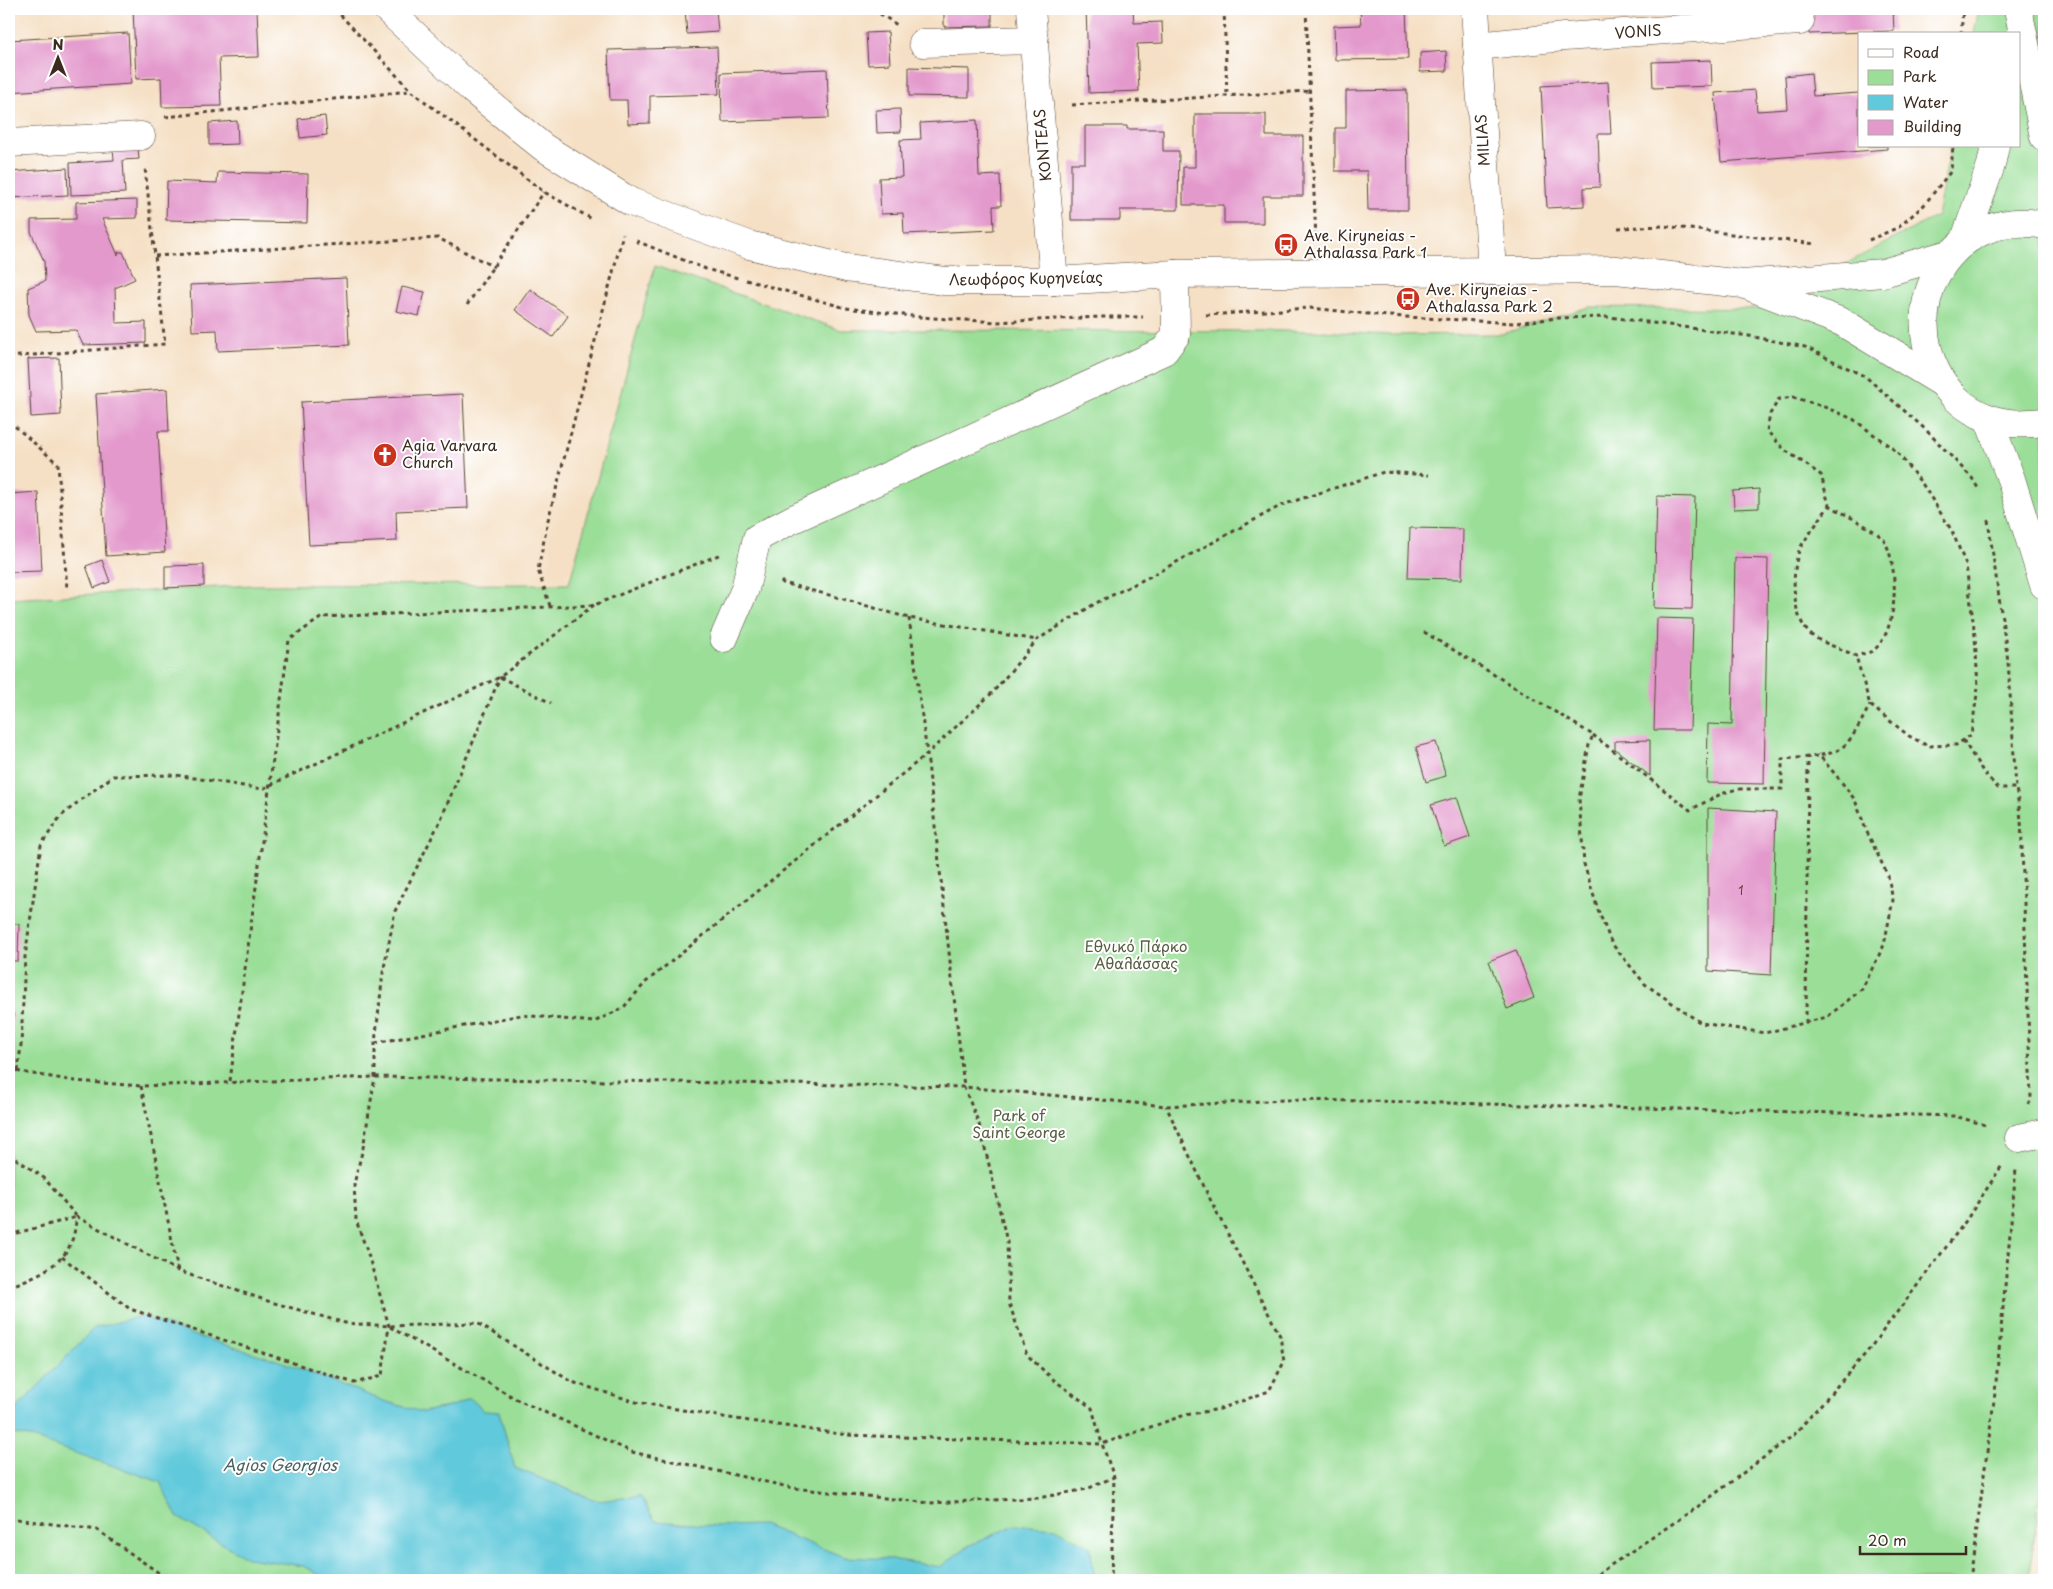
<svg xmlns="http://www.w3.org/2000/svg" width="2053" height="1589" font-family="'Playpen Sans',sans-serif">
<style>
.green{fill:#9ade97;stroke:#6a845a}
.water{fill:#60c9db;stroke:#4e7a7c}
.building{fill:#e399cc}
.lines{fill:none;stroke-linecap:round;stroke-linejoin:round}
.minor-casing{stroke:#574537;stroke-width:29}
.major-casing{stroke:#574537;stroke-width:29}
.path{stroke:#574537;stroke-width:3;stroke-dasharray:4 4;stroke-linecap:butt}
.minor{stroke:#fff;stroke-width:28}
.major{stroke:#fff;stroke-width:28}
.labels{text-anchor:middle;stroke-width:4;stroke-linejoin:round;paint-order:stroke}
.number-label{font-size:12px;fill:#65464a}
.street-label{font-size:15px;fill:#3b2a1e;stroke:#fff}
.poi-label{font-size:15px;fill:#3b2a1e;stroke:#fff;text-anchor:start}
.park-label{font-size:15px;fill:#586042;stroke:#fff}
.water-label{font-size:16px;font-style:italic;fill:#486260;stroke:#fff}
</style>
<rect width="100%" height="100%" fill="#fff"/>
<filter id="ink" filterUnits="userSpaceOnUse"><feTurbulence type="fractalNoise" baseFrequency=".02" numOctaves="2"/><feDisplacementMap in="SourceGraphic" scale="10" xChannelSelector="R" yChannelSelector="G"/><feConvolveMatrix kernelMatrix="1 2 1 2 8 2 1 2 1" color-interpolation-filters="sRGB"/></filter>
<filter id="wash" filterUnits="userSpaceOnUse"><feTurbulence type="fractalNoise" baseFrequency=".0096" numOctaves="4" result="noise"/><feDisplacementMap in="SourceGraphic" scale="20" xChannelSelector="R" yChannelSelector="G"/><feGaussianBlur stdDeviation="1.12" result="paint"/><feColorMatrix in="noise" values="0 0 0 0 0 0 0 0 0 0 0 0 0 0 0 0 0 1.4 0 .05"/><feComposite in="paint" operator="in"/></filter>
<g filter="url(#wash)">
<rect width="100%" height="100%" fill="#f5e0c5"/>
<polygon class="green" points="1979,9 2044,9 2044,701 2040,705 2044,829 2044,1470 2028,1580 9,1580 9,599 254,585 569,584 655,266 841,330 1321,331 1388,335 1502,334 1589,307 1760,309 1937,216 1951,146 2019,146 2019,34 1974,34"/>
<polygon class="water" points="142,1316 193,1335 277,1360 384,1401 422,1412 453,1406 470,1398 484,1411 499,1412 515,1468 598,1501 640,1496 655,1521 718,1526 763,1525 844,1557 891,1559 940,1567 968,1546 1015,1525 1056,1528 1090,1547 1095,1580 328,1580 303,1566 247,1558 177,1517 160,1482 29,1437 9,1433 9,1424 19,1406 94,1328"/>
<g id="blocks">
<g class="building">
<polygon points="133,9 257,9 259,57 219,58 221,106 162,107 161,78 136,79"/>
<polygon points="685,9 716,9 718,32 687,34"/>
<polygon points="944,9 992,9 992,26 944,27"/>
<polygon points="1086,9 1133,9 1134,23 1162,22 1163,43 1137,44 1139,91 1089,93"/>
<polygon points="1360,9 1406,9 1408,59 1335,60 1334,26 1361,25"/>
<polygon points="1808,9 1893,9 1894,31 1809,34"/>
<polygon points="888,32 890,64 868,65 866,33"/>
<polygon points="128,33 131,84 9,92 9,40"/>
<polygon points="717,47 719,94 650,96 650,123 628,124 627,100 610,100 608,50"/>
<polygon points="1446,51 1447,71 1420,72 1420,53"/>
<polygon points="1711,60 1712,86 1653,88 1652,62"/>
<polygon points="909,67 969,69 969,97 909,96"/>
<polygon points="827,69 829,118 722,122 721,73"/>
<polygon points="1811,73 1813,96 1859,93 1859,146 1887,146 1887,149 1721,162 1715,93 1755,90 1757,111 1787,109 1785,76"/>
<polygon points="1608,82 1611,134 1598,134 1600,187 1584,188 1584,206 1547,208 1541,86"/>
<polygon points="1407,90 1408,210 1368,210 1367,171 1335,171 1335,128 1346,128 1346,91"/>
<polygon points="900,109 901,132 877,133 876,110"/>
<polygon points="1195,114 1266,114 1266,136 1303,136 1303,196 1263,196 1263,223 1224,223 1224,205 1183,205 1183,167 1195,167"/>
<polygon points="325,116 327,135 300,138 298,119"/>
<polygon points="977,120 979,176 1000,175 1001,206 993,206 994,230 904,234 903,213 881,214 879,178 902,177 900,140 921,139 920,123"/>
<polygon points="237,121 238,144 209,145 209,123"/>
<polygon points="1085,126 1127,126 1127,129 1163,129 1163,151 1179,151 1178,210 1120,210 1120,220 1071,220 1071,163 1085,163"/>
<polygon points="138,146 139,159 123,160 125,193 71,195 70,163 114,160 113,147"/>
<polygon points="67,168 68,195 9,198 9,172"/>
<polygon points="218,172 308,174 307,223 166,220 167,181 217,183"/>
<polygon points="137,200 137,218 102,219 118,255 118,252 123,252 135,279 115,288 116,323 146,322 146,343 83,345 76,330 36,331 29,315 28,288 45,281 44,261 31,232 31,220 76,219 76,202"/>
<polygon points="346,278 349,345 218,351 217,330 192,331 190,285"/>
<polygon points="402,287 425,292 419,316 396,311"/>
<polygon points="530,289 568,316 553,337 515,310"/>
<polygon points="59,358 61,415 31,417 28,359"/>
<polygon points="167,389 169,431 158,431 165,552 106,556 96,394"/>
<polygon points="463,394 468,508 396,511 397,541 309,545 301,402"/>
<polygon points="1759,489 1759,508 1734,509 1733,491"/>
<polygon points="38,492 42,571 9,572 9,494"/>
<polygon points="1657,496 1695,497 1692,609 1654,608"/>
<polygon points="1410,528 1463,529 1462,579 1408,578"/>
<polygon points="1735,558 1768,559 1764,784 1707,783 1708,724 1732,725"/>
<polygon points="102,560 110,582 94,588 86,566"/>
<polygon points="204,565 204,586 165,588 165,566"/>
<polygon points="1657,618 1693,619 1690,730 1654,730"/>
<polygon points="1650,740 1650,776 1615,749 1615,741"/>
<polygon points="1436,742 1446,776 1426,782 1416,747"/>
<polygon points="1457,797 1470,837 1444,846 1431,805"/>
<polygon points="1708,808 1776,812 1771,975 1708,971"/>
<polygon points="9,924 19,924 18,961 9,961"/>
<polygon points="1516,950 1534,998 1507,1009 1489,961"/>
<polygon points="9,1001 14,1017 10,1028 9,1028"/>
</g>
</g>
</g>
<g filter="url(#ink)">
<use href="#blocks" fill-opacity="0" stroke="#574537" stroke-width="1"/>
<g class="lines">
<g class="minor-casing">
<g id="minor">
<polyline points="1031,9 1054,281"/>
<polyline points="1475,9 1492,271"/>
<polyline points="923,43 1034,40"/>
<polyline points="1477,46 1564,37 1800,21"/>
<polyline points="9,143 141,136"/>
<polyline points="724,638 745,589 757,538 791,520 1164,351 1176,335 1175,274"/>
<polyline points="2019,1138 2044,1133"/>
</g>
</g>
<g class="major-casing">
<g id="major">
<polyline points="387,9 474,91 543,147 631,202 749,245 846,268 945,281 1054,281 1175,274 1616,270 1743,284 1883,273 1952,253"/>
<polyline points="2018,9 2044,137"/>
<path d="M2044,225C1959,208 1898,294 1936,371C1946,392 1965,410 1988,418C2006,425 2025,424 2044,422"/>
<polyline points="1964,242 1991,165 1995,146"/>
<polyline points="1748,286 1842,322 1941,382"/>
<polyline points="1988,418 2011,479 2044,585"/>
</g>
</g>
<g class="path">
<polyline points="335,9 411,91 544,192 592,219"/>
<polyline points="873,9 897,25"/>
<polyline points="1224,9 1227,96"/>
<polyline points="1306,9 1316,240"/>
<polyline points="1961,34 1963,9"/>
<polyline points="1072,105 1310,91"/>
<polyline points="165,117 410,91"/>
<polyline points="1618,228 1664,226 1816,244"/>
<polyline points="1869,240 1899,227 1924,205 1951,171 1953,146"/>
<polyline points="636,241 706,269 738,278"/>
<polyline points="155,256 438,238 494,267"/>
<polyline points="746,280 846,308 920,317 996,322 1100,317 1143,317"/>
<polyline points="467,305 544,192"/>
<polyline points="1206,315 1310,308 1388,316 1515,323 1557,318 1609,317 1749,336 1805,347 1866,377 1925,429 1972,478 1978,488"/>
<polyline points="9,357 165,344 145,168"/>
<polyline points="9,421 58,464 67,589"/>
<path d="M1829,505C1840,512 1878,531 1884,540C1899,566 1899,629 1874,650C1870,653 1861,654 1856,656C1844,650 1825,644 1814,637C1791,622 1791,574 1799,551C1803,540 1822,518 1829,505L1821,475L1785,450L1767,431L1770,414L1779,399L1793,397L1822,406L1853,419L1896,451L1923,485L1952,531L1966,565L1975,636L1978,687L1971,735L1956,745L1928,746L1909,736L1870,705L1856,656"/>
<polyline points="1988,520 2008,661 2016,788 2021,819 2031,1099 2029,1104"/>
<polyline points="781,581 783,583 833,596 909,618 1037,640"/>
<polyline points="550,606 538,570 548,520 623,234"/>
<polyline points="909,618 927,754 964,1087 979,1124 992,1177 1007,1242 1009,1303 1027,1355 1054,1380 1092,1408 1102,1444 1114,1477"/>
<polyline points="1424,632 1593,735 1589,745 1579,799 1584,864 1598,910 1612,944 1645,984 1701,1023 1765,1033 1827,1017 1862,989 1884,945 1893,900 1888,876 1866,830 1855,800 1840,780 1818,754"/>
<polyline points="500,677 551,703"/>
<path d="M1593,735L1690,810L1721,794L1737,789H1782V759C1796,758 1826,757 1838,750C1852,743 1862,719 1870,705"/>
<polyline points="1963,740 1984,773 1998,788 2016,788"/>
<polyline points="1806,1023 1808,757"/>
<polyline points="375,1043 521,1015 594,1022 623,1008 646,982 927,754 993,692 1037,640 1096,603 1149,577 1282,505 1384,472 1429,475"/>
<polyline points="9,1070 75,1081 141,1086 375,1077 964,1087 1166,1106 1285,1100 1369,1101 1955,1116 1989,1126"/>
<polyline points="18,1071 21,1045 25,957 41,845 60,817 77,803 113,776 176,775 262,789 500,677 594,605"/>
<polyline points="230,1081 289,640 322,617 594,605 721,554"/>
<polyline points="141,1086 178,1271"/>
<polyline points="9,1154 44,1178 77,1217 9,1235"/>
<polyline points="62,1257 130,1309 354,1383 382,1376 389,1326 368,1254 356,1220 354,1184 363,1148 375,1077 375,1043 383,973 395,911 441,819 500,677"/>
<path d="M9,1287C31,1278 64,1266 72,1240C75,1233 75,1225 77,1217L178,1271L271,1302L345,1323L389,1326L477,1323L572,1382L636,1402L729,1418L847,1435L1102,1444L1185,1415L1220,1409L1269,1391L1284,1362L1280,1336L1209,1197L1166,1106"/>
<polyline points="390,1327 518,1400 632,1452 793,1488 930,1503 1038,1498 1087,1489 1114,1477 1111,1580"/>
<polyline points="9,1518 97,1530 169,1580"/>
<polyline points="1592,1580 1605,1569 1696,1508 1794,1435 1867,1352 1965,1222 2003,1164"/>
<polyline points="1970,1580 1995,1393 2016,1169"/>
</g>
<use href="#minor" class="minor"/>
<use href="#major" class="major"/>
</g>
</g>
<defs>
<g id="bus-disc" transform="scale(1.25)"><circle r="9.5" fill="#c8321e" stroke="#fff"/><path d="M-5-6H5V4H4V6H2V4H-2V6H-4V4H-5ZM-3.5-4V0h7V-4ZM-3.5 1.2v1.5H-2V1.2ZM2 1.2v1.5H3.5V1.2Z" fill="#fff"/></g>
<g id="church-disc" transform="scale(1.25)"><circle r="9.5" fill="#c8321e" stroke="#fff"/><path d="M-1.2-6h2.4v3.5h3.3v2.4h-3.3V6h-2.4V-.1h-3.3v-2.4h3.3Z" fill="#fff"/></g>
</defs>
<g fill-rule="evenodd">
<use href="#bus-disc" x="1286" y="245"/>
<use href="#bus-disc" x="1408" y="299"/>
<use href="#church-disc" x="385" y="455"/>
</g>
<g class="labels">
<g class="number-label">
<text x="1741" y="895">1</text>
</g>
<g class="street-label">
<text transform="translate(1638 32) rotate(-4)" y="5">VONIS</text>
<text transform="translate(1483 140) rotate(-94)" y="5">MILIAS</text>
<text transform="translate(1043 145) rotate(-95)" y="5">KONTEAS</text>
<text transform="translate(1026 279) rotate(-1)" y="5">Λεωφόρος Κυρηνείας</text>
</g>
<g class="poi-label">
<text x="1304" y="241">Ave. Kiryneias -<tspan x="1304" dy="17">Athalassa Park 1</tspan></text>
<text x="1426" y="295">Ave. Kiryneias -<tspan x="1426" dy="17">Athalassa Park 2</tspan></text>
<text x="402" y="451">Agia Varvara<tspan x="402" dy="17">Church</tspan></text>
</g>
<g class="park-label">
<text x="1136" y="952">Εθνικό Πάρκο<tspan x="1136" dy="17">Αθαλάσσας</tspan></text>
<text x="1019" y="1121">Park of<tspan x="1019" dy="17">Saint George</tspan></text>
</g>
<g class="water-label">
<text x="280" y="1471">Agios Georgios</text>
</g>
</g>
<rect width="2053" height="1589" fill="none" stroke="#fff" stroke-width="30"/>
<rect x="1858" y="32" width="162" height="115" fill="#ffffff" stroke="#b1aaa5"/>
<rect x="1868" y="49" width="25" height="8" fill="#ffffff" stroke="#b1aaa5"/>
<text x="1903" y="58" font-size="15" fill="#3b2a1e">Road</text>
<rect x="1868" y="70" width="25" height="15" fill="#9ade97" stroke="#b1aaa5"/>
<text x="1903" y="82" font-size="15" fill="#3b2a1e">Park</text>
<rect x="1868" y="95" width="25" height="15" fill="#60c9db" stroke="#b1aaa5"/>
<text x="1903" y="108" font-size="15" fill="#3b2a1e">Water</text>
<rect x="1868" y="120" width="25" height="15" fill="#e399cc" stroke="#b1aaa5"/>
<text x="1903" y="132" font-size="15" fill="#3b2a1e">Building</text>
<g transform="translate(58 58)" stroke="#ffffff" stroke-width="4" paint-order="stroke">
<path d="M0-4L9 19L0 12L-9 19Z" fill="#3b2a1e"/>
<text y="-8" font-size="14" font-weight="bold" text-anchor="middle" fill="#3b2a1e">N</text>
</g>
<path d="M1860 1546v8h106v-8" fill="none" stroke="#3b2a1e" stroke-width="2.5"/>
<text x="1868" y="1546" font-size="15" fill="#3b2a1e" stroke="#ffffff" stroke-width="4" paint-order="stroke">20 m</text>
</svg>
